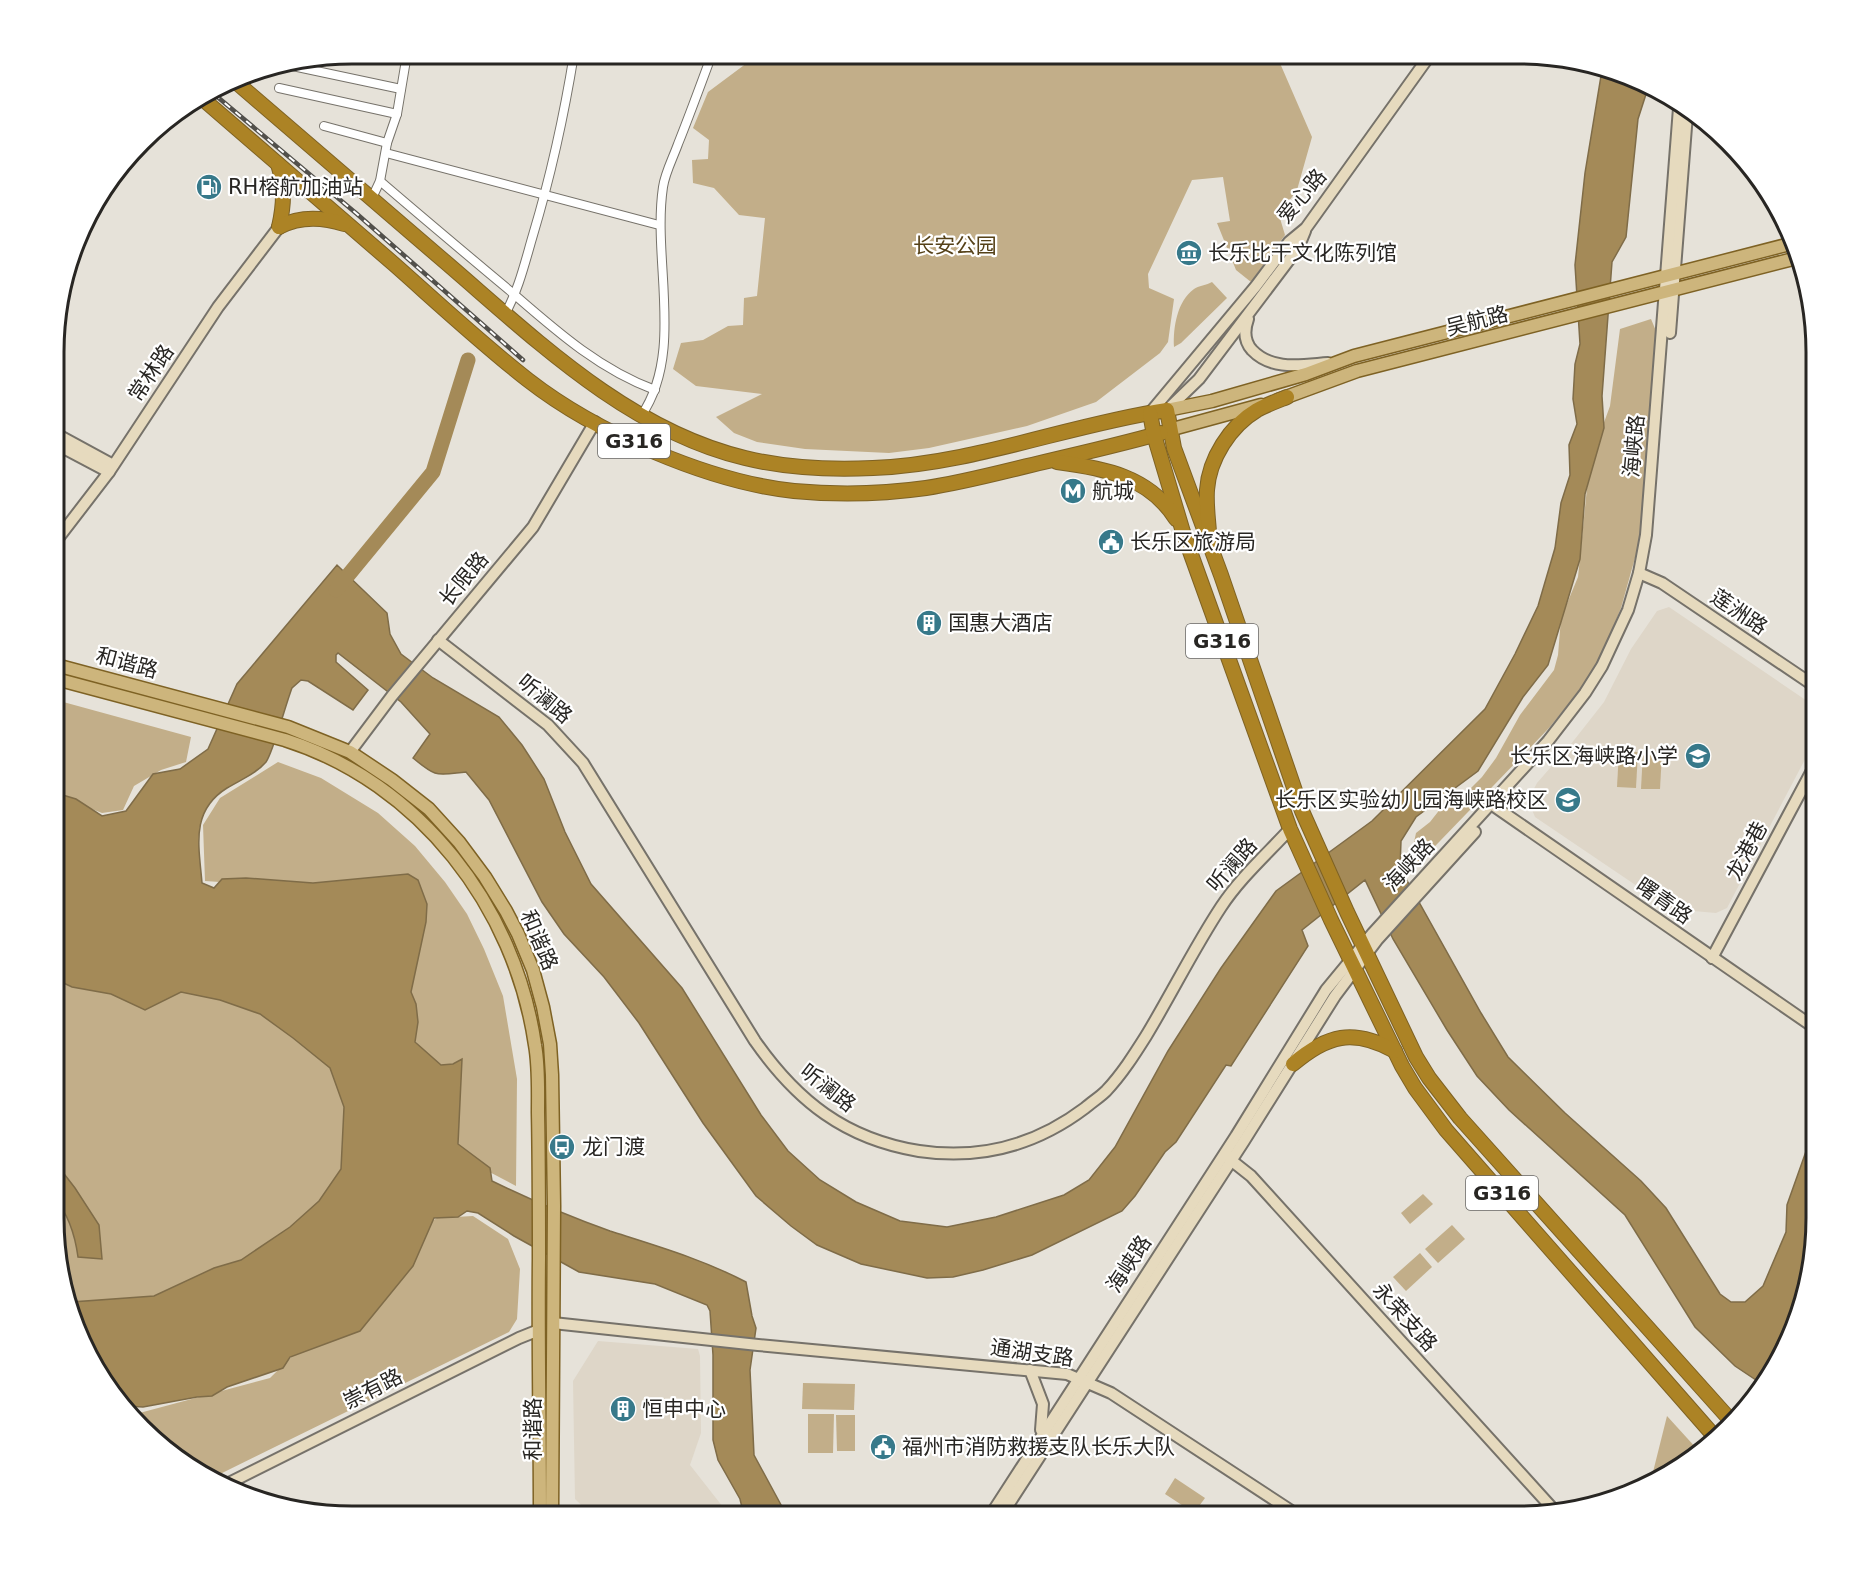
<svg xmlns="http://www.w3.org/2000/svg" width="1870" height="1570" font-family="'DejaVu Sans','Noto Sans SC',sans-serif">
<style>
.built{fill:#ded6c8}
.green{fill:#c2ae89}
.water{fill:#a48a58;stroke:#7f6c48;stroke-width:1.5}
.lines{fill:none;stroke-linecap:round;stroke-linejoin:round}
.river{stroke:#a48a58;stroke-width:15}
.street-casing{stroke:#76726a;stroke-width:10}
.secondary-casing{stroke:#76726a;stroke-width:14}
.primary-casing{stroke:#7e6224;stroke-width:15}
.highway-casing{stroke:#7e6224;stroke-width:16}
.street{stroke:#fff;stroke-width:8}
.secondary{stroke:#e6dabe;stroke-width:10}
.primary{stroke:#cdb57c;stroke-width:12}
.highway{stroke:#ac8325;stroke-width:14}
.rail-casing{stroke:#52504b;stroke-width:4.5}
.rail{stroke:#fff;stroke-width:2;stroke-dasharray:7;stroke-linecap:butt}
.labels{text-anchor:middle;stroke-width:4.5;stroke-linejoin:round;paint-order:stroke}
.shield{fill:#fff;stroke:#686765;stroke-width:1.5}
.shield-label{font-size:20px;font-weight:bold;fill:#282623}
.poi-label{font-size:21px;fill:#282623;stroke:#fff;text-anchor:start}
.street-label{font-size:21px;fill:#282623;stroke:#fff}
.park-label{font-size:21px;fill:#554118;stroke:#fff}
.rim{fill:none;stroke:#282623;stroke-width:3}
</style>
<rect width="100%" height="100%" fill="#e6e2d9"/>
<g class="built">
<polygon points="1669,607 1813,705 1812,746 1727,908 1716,913 1671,909 1535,817 1528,800 1537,783 1571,744 1604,702 1631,649 1657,611"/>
<polygon points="598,1341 698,1349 700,1356 701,1433 690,1465 730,1516 593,1516 575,1499 573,1381"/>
</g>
<g class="green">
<polygon points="759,54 1276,54 1312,137 1297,190 1279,215 1285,235 1251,282 1236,270 1217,223 1230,221 1223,177 1192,180 1148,274 1149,288 1174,299 1168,342 1160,353 1096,402 1027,426 929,448 889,453 805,449 757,442 734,433 716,417 762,394 696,386 673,369 681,343 703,340 728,326 743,325 744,298 757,296 765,218 739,215 714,188 693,183 692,160 708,159 709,140 693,128 708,92"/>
<path d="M1212,282L1227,298L1181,343L1174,347C1173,328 1177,301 1194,289C1198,286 1207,285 1212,282Z"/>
<polygon points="1651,319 1656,331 1652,430 1640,540 1621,608 1595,671 1549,728 1413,869 1411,856 1416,833 1430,822 1441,808 1466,793 1482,777 1496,758 1520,715 1554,670 1558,655 1561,618 1578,577 1587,488 1598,439 1610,406 1620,329"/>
<polygon points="56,700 191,737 186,762 161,770 134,786 123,810 102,813 56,795"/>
<polygon points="1619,751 1638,752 1636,788 1617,787"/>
<polygon points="1643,752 1662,753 1660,789 1641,789"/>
<polygon points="278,762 321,778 378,813 415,846 445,882 467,914 484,949 503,996 517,1079 516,1186 459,1156 456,1090 411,1036 249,884 205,881 203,825 220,798"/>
<polygon points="55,964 240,985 335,1042 360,1161 260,1275 78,1325 55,1237"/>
<polygon points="1423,1194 1433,1204 1410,1224 1401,1213"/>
<polygon points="473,1216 508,1239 520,1269 517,1319 509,1332 214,1477 142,1429 132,1415 270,1378 424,1226 437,1218"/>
<polygon points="1452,1225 1465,1239 1438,1263 1425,1249"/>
<polygon points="1420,1253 1432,1267 1406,1291 1393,1277"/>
<polygon points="803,1383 855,1384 854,1410 802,1409"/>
<polygon points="808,1414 834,1414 833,1453 808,1453"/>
<polygon points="836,1415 855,1415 855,1451 837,1451"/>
<polygon points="1667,1416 1697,1449 1651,1480"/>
<polygon points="1175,1478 1205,1498 1194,1513 1165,1494"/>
</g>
<g class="water">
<path d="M1602,70L1632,77L1648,88L1638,119L1626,237L1612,262L1602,396L1604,428L1585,494L1580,559L1548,665L1523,697L1478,771L1416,817L1401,841L1400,868L1481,1013L1508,1057L1565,1113L1641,1181L1666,1208L1720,1294L1731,1302H1745L1763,1286L1786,1232L1787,1205L1809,1143L1815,1139V1237L1800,1293L1772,1353L1775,1358L1759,1382L1735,1366L1695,1327L1625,1215L1509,1110L1477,1076L1447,1030L1393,939L1365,880L1302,930L1308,946L1231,1066L1226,1065L1176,1142L1165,1152L1135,1196L1122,1211L1032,1255L983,1270L953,1277L927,1278L861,1264L817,1245L791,1226L756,1196L703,1123L639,1023L604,977L564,934L542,902L489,800L466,772C436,775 437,778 413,758L430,734L401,702L338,653L336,655V662L368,690L353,710L308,681L301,680L292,688C286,703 273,753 266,762C256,774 240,780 227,788C190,811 199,846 202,883L214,888L222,879L246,878L313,883L408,874L418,880L427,904L426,922L411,992L416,1004L418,1022L415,1042L441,1065L453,1064L462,1059L458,1144L490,1168L492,1181C529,1199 570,1217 610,1231C657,1246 702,1259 746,1282L752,1316L756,1328L750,1370L754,1455L787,1516H744L740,1499L718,1460L713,1440V1355L710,1311L707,1305L655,1284L579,1272L514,1236L478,1213L467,1211L458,1217L434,1218L413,1266L360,1331L290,1357L283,1368L227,1387L212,1396L197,1397L143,1407L126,1406L85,1349L72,1302L154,1296L214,1268L241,1260L290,1227L319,1201L341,1169L344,1107L330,1068L293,1038L260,1014L220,1000L181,992L145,1010L111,994L72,987L55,979L56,793L76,799L102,816L126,811L153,774L180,769L208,749L237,684L337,565L387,613L390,634L401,654L433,678L499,717L522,745L544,779L565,832L591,884L682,988L761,1115L788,1151L820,1180L856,1202L900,1221L947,1227L996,1217L1064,1195L1089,1180L1115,1147L1168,1051L1221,968L1276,891L1372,821L1485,709L1515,654L1538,606L1555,548L1561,503L1570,475L1569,445L1577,424L1573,399L1575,364L1580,344L1575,265L1585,173Z"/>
<path d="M58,1166L75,1188L99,1225L102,1259L78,1257C75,1235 69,1215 55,1199V1167Z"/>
</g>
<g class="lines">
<polyline class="river" points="336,590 433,472 468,360"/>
<g class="street-casing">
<g id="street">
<polyline points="288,65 401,89"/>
<polyline points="279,88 397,114"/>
<polyline points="324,126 387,143"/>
<polyline points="386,153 659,225"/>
<path d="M380,181C423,218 466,254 509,290C554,329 598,369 655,390"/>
<polyline points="372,198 380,181 387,143 397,114 407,54"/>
<path d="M505,314C519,289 525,262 533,235C551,175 564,116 574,54"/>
<path d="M641,416C685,352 652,261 663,187C665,173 673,158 678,144C690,114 701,84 712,54"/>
</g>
</g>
<g class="secondary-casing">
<g id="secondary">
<path d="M1248,319C1244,330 1244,341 1252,350C1272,371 1301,365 1328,363"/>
<polyline points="1670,333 1687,114"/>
<polyline points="1167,410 1199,379 1298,248 1305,231"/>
<polyline points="1150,413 1256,286 1289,242 1306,228 1430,55"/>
<polyline points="56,434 113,465"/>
<polyline points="56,444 109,472"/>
<polyline points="56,541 109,472 218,307 279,227"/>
<polyline points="1639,573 1662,583 1816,687"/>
<path d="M438,640L548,725L583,763L755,1041C797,1101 845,1139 919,1151C980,1160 1036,1145 1085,1108C1092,1102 1100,1097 1106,1091C1122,1074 1134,1055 1146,1036C1172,993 1194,948 1221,907C1240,878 1267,854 1290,829"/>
<polyline points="350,752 392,696 533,527 595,422"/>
<polyline points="1491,804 1815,1028"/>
<polyline points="1712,958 1816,763"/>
<polyline points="1227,1157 1251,1176 1553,1509"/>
<polyline points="553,1323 758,1345 1067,1374 1111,1393 1299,1516"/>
<polyline points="1030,1370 1043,1404 1041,1430"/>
<polyline points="225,1485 519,1338 539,1330"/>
<polyline points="990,1516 1236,1136 1326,990 1373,933 1548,741 1585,693 1602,666 1628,610 1639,573 1646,535 1679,108"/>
<polyline points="1001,1516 1244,1141 1335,996 1377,940 1475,832"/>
</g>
</g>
<g class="primary-casing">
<g id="primary">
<polyline points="1278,400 1357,371 1797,258"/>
<polyline points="1167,410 1212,401 1306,374 1354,356 1794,243"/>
<polyline points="1169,430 1261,405"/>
<polyline points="56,665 288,727 350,752 392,780 429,809 459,842 485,877 506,911 518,934 533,970 543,1007 550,1044 552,1075 554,1206 552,1515"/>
<path d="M56,679L285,740C420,783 515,907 535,1045C539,1067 538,1090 538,1113C539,1161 539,1209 539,1258C538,1344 540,1430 540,1515"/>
</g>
</g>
<g class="highway-casing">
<g id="highway">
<path d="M236,82C305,141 374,200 443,260C533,337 627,430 745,458C786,468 830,470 873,468C973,464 1068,425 1167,410L1174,448L1221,575L1302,811L1347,912L1416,1057L1429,1078L1460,1118L1733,1423"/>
<path d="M204,100C268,155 331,210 395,265C439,304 482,344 528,380C596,433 709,482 794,491C837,495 883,494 926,488C966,482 1005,471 1044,462C1083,453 1122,444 1161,433"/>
<path d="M278,164C285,186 284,205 279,227"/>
<path d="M279,227C300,216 322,217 344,224"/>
<polyline points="1150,413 1154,435 1183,532 1290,829 1331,920 1402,1066 1415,1088 1446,1130 1715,1437"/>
<path d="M1057,462C1103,468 1149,476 1176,519"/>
<path d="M1209,532C1208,518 1206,504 1207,490C1209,459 1230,426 1257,410C1266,405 1277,401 1287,397"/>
<path d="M1293,1064C1327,1035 1353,1028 1395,1051"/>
</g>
</g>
<use href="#street" class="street"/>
<use href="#secondary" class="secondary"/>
<use href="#primary" class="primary"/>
<use href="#highway" class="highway"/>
<g class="rail-casing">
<polyline id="rail" points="214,94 357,214 523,360"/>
</g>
<use href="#rail" class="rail"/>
</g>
<defs>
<g id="fuel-disc" transform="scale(1.35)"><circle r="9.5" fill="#37798a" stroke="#fff"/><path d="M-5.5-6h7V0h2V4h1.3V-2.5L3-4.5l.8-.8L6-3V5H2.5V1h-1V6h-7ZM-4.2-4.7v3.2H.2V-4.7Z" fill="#fff"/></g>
<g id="museum-disc" transform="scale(1.35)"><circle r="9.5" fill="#37798a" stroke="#fff"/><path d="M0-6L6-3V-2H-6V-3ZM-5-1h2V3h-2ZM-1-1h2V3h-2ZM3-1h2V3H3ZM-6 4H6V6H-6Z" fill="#fff"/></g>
<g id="metro-disc" transform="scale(1.35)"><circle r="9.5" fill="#37798a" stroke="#fff"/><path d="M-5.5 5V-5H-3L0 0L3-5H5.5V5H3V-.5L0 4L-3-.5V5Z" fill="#fff"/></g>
<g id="civic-disc" transform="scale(1.35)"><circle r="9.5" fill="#37798a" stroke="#fff"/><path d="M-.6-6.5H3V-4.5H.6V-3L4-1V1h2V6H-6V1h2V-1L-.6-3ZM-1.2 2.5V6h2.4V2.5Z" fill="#fff"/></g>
<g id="building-disc" transform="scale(1.35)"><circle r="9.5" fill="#37798a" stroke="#fff"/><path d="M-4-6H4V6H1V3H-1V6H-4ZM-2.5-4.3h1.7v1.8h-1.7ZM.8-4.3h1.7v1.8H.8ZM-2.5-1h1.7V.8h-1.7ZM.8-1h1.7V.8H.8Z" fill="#fff"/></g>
<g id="school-disc" transform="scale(1.35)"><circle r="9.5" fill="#37798a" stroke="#fff"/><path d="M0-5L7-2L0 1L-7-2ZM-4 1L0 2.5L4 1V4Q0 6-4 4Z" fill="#fff"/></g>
<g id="bus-disc" transform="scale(1.35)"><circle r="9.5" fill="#37798a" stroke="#fff"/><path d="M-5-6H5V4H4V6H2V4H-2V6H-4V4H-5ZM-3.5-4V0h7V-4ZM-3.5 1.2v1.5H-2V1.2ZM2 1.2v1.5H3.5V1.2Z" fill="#fff"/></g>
</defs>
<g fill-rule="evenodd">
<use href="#fuel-disc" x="209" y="187"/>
<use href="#museum-disc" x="1189" y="253"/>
<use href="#metro-disc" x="1073" y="491"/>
<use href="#civic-disc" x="1111" y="542"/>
<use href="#building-disc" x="929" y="623"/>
<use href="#school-disc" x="1698" y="756"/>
<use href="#school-disc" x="1568" y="800"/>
<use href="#bus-disc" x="562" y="1147"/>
<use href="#building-disc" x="623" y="1409"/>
<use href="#civic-disc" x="883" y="1447"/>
</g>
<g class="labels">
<g class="shield">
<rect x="598" y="424" width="72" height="34" rx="4.5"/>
<rect x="1186" y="624" width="72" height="34" rx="4.5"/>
<rect x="1466" y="1176" width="72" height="34" rx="4.5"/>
</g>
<g class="shield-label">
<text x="634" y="448">G316</text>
<text x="1222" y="648">G316</text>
<text x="1502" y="1200">G316</text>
</g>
<g class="poi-label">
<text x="228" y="194">RH榕航加油站</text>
<text x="1208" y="260">长乐比干文化陈列馆</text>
<text x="1092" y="498">航城</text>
<text x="1130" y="549">长乐区旅游局</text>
<text x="948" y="630">国惠大酒店</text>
<text x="1678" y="763" text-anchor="end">长乐区海峡路小学</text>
<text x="1548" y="807" text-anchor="end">长乐区实验幼儿园海峡路校区</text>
<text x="582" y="1154">龙门渡</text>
<text x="642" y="1416">恒申中心</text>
<text x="902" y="1454">福州市消防救援支队长乐大队</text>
</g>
<g class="street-label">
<text transform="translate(1302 196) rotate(-50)" y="7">爱心路</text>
<text transform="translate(1477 321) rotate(-14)" y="7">吴航路</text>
<text transform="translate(151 373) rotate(-56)" y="7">常林路</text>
<text transform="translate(1634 446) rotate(-85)" y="7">海峡路</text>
<text transform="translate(464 579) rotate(-50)" y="7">长限路</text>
<text transform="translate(1739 612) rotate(34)" y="7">莲洲路</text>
<text transform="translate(127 663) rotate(15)" y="7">和谐路</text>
<text transform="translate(545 699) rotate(40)" y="7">听澜路</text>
<text transform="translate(1747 851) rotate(-62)" y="7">龙港巷</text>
<text transform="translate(1232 865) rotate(-49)" y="7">听澜路</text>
<text transform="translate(1409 865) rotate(-47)" y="7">海峡路</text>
<text transform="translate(1664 901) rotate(35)" y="7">曙青路</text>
<text transform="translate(539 940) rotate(67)" y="7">和谐路</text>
<text transform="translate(828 1088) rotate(38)" y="7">听澜路</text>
<text transform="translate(1129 1264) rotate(-57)" y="7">海峡路</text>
<text transform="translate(1405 1317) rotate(48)" y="7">永荣支路</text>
<text transform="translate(1032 1353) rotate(8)" y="7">通湖支路</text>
<text transform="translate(373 1389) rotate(-27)" y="7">崇有路</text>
<text transform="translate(533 1429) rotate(-90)" y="7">和谐路</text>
</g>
<g class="park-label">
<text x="955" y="253">长安公园</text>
</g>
</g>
<path d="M0 0H1870V1570H0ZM352 64H1518A288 288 0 0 1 1806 352V1218A288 288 0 0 1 1518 1506H352A288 288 0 0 1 64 1218V352A288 288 0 0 1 352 64Z" fill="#fff" fill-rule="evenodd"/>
<path class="rim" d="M352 64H1518A288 288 0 0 1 1806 352V1218A288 288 0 0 1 1518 1506H352A288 288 0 0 1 64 1218V352A288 288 0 0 1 352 64Z"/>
</svg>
